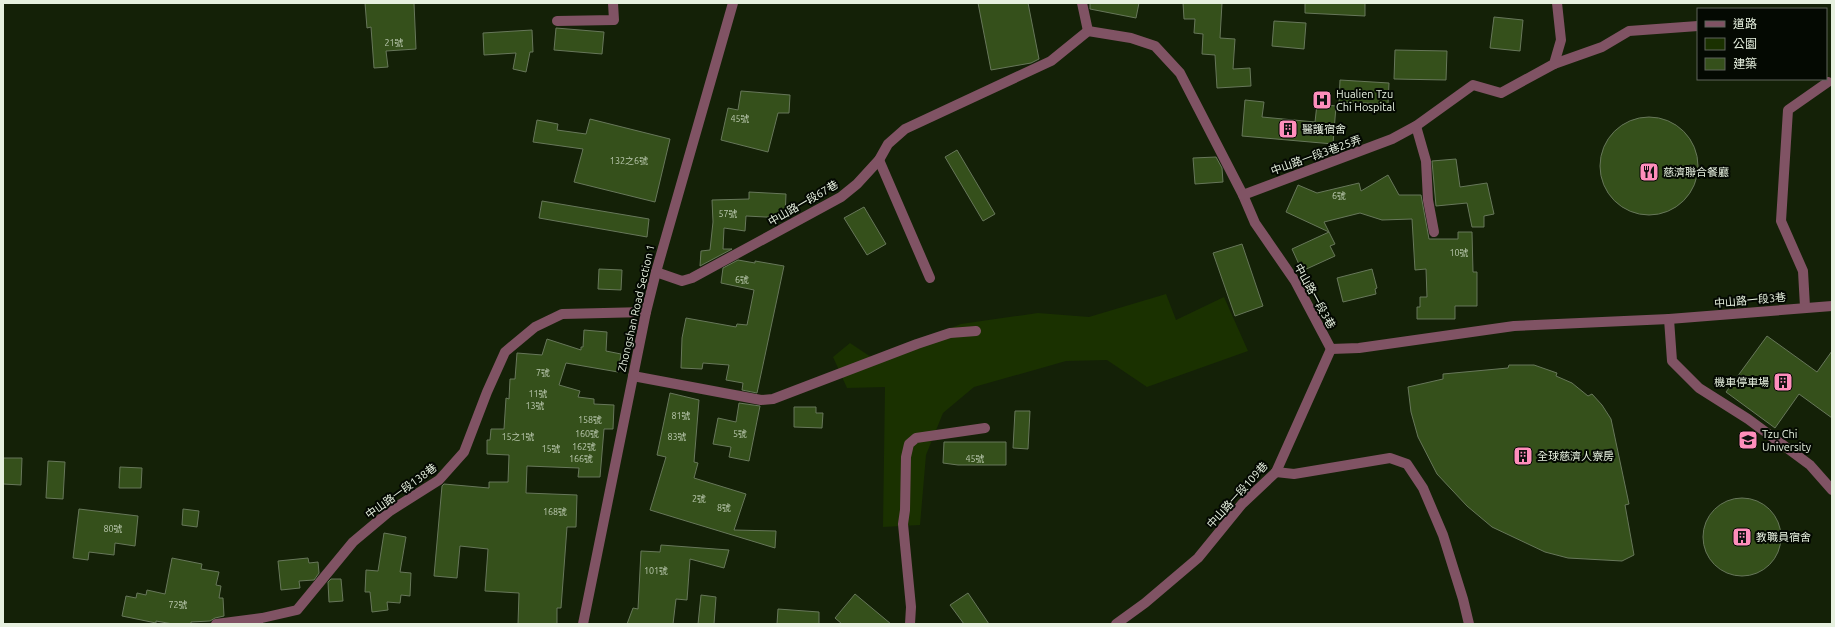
<svg xmlns="http://www.w3.org/2000/svg" width="1835" height="627" font-family="Ubuntu,'Noto Sans TC',sans-serif">
<style>
.green{fill:#1a3100}
.building{fill:#35501b;stroke:#67775a}
.lines{fill:none;stroke-linecap:round;stroke-linejoin:round}
.minor{stroke:#805364;stroke-width:10}
.labels{text-anchor:middle;stroke-width:4;stroke-linejoin:round;paint-order:stroke}
.number-label{font-size:9px;fill:#bac8ae}
.poi-label{font-size:11px;fill:#e6f0df;stroke:#040902;text-anchor:start}
.street-label{font-size:11px;fill:#e6f0df;stroke:#040902}
</style>
<rect width="100%" height="100%" fill="#142107"/>
<polygon class="green" points="1166,294 1176,320 1224,297 1248,351 1147,387 1107,360 1066,361 974,387 943,413 926,455 920,525 883,527 885,387 847,388 833,357 850,343 874,359 961,324 1038,313 1089,317"/>
<g class="building">
<polygon points="365,3 414,3 416,49 386,51 388,67 374,68 371,27 367,28"/>
<polygon points="978,3 1028,3 1039,59 1031,63 991,70"/>
<polygon points="1090,3 1139,3 1136,18 1090,9"/>
<polygon points="1183,3 1222,3 1220,38 1235,39 1233,69 1250,68 1251,86 1217,88 1215,55 1202,54 1203,34 1194,33 1195,19 1184,19"/>
<polygon points="1305,3 1365,3 1365,16 1305,13"/>
<polygon points="1494,17 1523,20 1520,51 1490,48"/>
<polygon points="1274,21 1306,23 1304,49 1272,46"/>
<polygon points="556,28 604,32 602,54 554,50"/>
<polygon points="532,30 533,52 530,52 526,72 513,69 516,53 484,55 483,33"/>
<polygon points="1395,50 1447,51 1446,80 1394,79"/>
<polygon points="1340,80 1389,83 1388,104 1339,102"/>
<polygon points="741,91 790,95 789,113 778,113 768,152 721,140 728,108 738,110"/>
<polygon points="1245,100 1264,102 1262,117 1315,122 1317,104 1336,106 1333,144 1242,136"/>
<circle cx="1649" cy="166" r="49"/>
<polygon points="590,119 670,139 655,202 574,182 583,149 533,142 537,120 558,124 557,130 586,134"/>
<polygon points="957,150 995,214 983,221 945,157"/>
<polygon points="1216,157 1222,168 1223,182 1195,184 1193,158"/>
<polygon points="1456,159 1460,187 1487,183 1494,214 1484,216 1484,227 1472,227 1467,203 1436,206 1432,161"/>
<polygon points="1388,175 1399,195 1421,195 1429,239 1458,239 1458,232 1472,232 1473,272 1477,272 1477,306 1455,306 1455,319 1417,319 1417,307 1420,307 1420,297 1427,297 1426,269 1415,270 1412,219 1382,220 1360,213 1324,222 1329,232 1286,212 1298,185 1317,193 1359,183 1361,191"/>
<polygon points="749,192 786,194 785,218 746,216 745,231 724,228 723,249 732,249 700,266 701,251 710,250 713,222 712,200 749,199"/>
<polygon points="542,201 649,219 647,237 539,218"/>
<polygon points="864,207 886,244 867,255 844,218"/>
<polygon points="1329,232 1335,244 1330,246 1335,256 1302,271 1292,249"/>
<polygon points="1242,244 1263,306 1235,316 1213,253"/>
<polygon points="738,260 755,263 755,261 784,266 757,393 742,390 743,383 726,380 729,365 703,363 702,369 681,368 682,338 686,318 736,327 737,324 747,325 754,290 721,283 723,268"/>
<polygon points="599,269 622,270 621,290 598,289"/>
<polygon points="1372,269 1377,288 1375,289 1376,294 1343,302 1337,278"/>
<polygon points="584,330 607,332 606,351 621,354 618,372 566,363 559,385 580,391 578,397 594,399 594,404 614,405 613,429 604,429 600,477 578,477 579,468 527,466 526,493 577,495 576,527 567,527 561,608 557,608 557,624 518,624 519,593 485,591 488,549 460,546 457,578 434,576 442,486 444,484 489,488 489,482 508,482 509,455 487,454 487,440 490,440 491,429 504,429 506,398 509,399 510,379 515,379 517,353 542,355 547,339 581,350 581,347 583,347"/>
<polygon points="1767,336 1817,372 1832,351 1832,418 1799,394 1775,428 1726,392"/>
<polygon points="1509,365 1534,365 1557,373 1556,376 1572,383 1588,396 1592,394 1602,405 1611,419 1629,504 1625,505 1634,555 1622,561 1568,558 1545,552 1492,527 1467,506 1437,474 1418,437 1411,412 1408,387 1443,379 1443,374 1508,368"/>
<polygon points="670,393 699,400 694,462 698,463 694,478 746,494 734,530 776,531 775,548 650,510 666,457 657,455"/>
<polygon points="739,403 760,406 749,461 729,457 731,447 713,444 718,418 736,422"/>
<polygon points="794,407 816,407 816,413 823,413 822,428 794,427"/>
<polygon points="1015,411 1030,411 1028,449 1013,448"/>
<polygon points="944,442 1006,442 1006,465 958,465 943,463"/>
<polygon points="3,458 22,458 21,485 3,484"/>
<polygon points="48,461 65,462 63,499 46,498"/>
<polygon points="120,467 142,468 141,488 119,488"/>
<circle cx="1742" cy="537" r="39"/>
<polygon points="79,509 138,516 135,546 115,543 114,555 89,552 88,560 73,558"/>
<polygon points="183,509 199,511 197,527 182,525"/>
<polygon points="384,533 406,537 400,572 411,573 410,596 401,595 400,603 387,602 388,610 372,612 370,592 365,592 366,570 378,571"/>
<polygon points="661,545 729,550 724,568 690,559 687,600 676,599 673,624 627,624 633,608 638,609 641,551 660,552"/>
<polygon points="172,558 202,564 201,569 219,572 216,585 221,586 219,598 223,598 224,616 215,618 210,621 191,622 191,624 173,624 156,621 156,623 122,616 126,596 136,598 137,593 146,595 147,590 165,594"/>
<polygon points="308,558 309,563 318,562 319,573 314,580 299,581 300,588 281,590 278,561"/>
<polygon points="331,579 341,579 343,601 329,602 328,582"/>
<polygon points="968,593 989,624 964,624 950,605"/>
<polygon points="855,594 891,624 842,624 835,618"/>
<polygon points="701,595 716,597 714,624 698,624"/>
<polygon points="778,609 819,612 819,624 777,624"/>
</g>
<g class="lines">
<g class="minor">
<polyline points="1082,3 1088,31"/>
<polyline points="557,21 614,20 613,3"/>
<polyline points="1088,31 1131,38 1155,46 1180,73 1243,195 1255,223 1295,281 1331,349"/>
<polyline points="1554,64 1602,47 1629,31 1698,26"/>
<polyline points="1416,126 1426,161 1428,200 1434,232"/>
<polyline points="879,160 930,278"/>
<polyline points="1243,195 1392,139 1416,126 1473,85 1501,93 1554,64 1561,40 1557,3"/>
<polyline points="656,272 682,281 692,278 841,197 857,184 879,160 888,144 905,129 1051,61 1088,31"/>
<polyline points="1805,307 1803,271 1781,221 1788,110 1828,82"/>
<polyline points="1669,319 1832,306"/>
<polyline points="1331,349 1359,348 1514,326 1669,319 1672,361 1699,388 1748,419 1810,465 1832,490"/>
<polyline points="633,376 761,400 773,399 917,344 950,333 976,331"/>
<polyline points="1276,472 1294,474 1390,458 1407,464 1423,488 1443,535 1463,599 1469,624"/>
<polyline points="216,624 262,618 297,610 353,542 390,511 439,480 464,452 487,392 505,352 535,327 562,314 646,312"/>
<polyline points="583,624 646,312 656,272 733,3"/>
<polyline points="910,624 911,607 903,524 905,510 906,457 909,444 916,438 985,428"/>
<polyline points="1116,624 1145,603 1198,558 1242,504 1276,472 1331,349"/>
</g>
</g>
<defs>
<g id="hospital-square" transform="scale(1)"><rect x="-9" y="-9" width="18" height="18" rx="4" fill="#fe8ebb" stroke="#040902"/><path d="M-5-5h3v3.5h4V-5h3V5h-3V1.5h-4V5h-3Z" fill="#111"/></g>
<g id="building-square" transform="scale(1)"><rect x="-9" y="-9" width="18" height="18" rx="4" fill="#fe8ebb" stroke="#040902"/><path d="M-4-6H4V6H1V3H-1V6H-4ZM-2.5-4.3h1.7v1.8h-1.7ZM.8-4.3h1.7v1.8H.8ZM-2.5-1h1.7V.8h-1.7ZM.8-1h1.7V.8H.8Z" fill="#111"/></g>
<g id="restaurant-square" transform="scale(1)"><rect x="-9" y="-9" width="18" height="18" rx="4" fill="#fe8ebb" stroke="#040902"/><path d="M-5-6h1v4h1v-4h1v4h1v-4h1v5L-1.5 .5V6h-2V.5L-5-1ZM5-6V6H3V1.5H1.5Q1.5-4 5-6Z" fill="#111"/></g>
<g id="university-square" transform="scale(1)"><rect x="-9" y="-9" width="18" height="18" rx="4" fill="#fe8ebb" stroke="#040902"/><path d="M0-5L7-2L0 1L-7-2ZM-4 1L0 2.5L4 1V4Q0 6-4 4Z" fill="#111"/></g>
</defs>
<g fill-rule="evenodd">
<use href="#hospital-square" x="1322" y="100"/>
<use href="#building-square" x="1288" y="129"/>
<use href="#restaurant-square" x="1649" y="172"/>
<use href="#building-square" x="1783" y="382"/>
<use href="#university-square" x="1748" y="440"/>
<use href="#building-square" x="1523" y="456"/>
<use href="#building-square" x="1742" y="537"/>
</g>
<g class="labels">
<g class="number-label">
<text x="394" y="46">21號</text>
<text x="740" y="122">45號</text>
<text x="629" y="164">132之6號</text>
<text x="1339" y="199">6號</text>
<text x="728" y="217">57號</text>
<text x="1459" y="256">10號</text>
<text x="742" y="283">6號</text>
<text x="543" y="376">7號</text>
<text x="538" y="397">11號</text>
<text x="535" y="409">13號</text>
<text x="681" y="419">81號</text>
<text x="590" y="423">158號</text>
<text x="587" y="437">160號</text>
<text x="740" y="437">5號</text>
<text x="518" y="440">15之1號</text>
<text x="677" y="440">83號</text>
<text x="584" y="450">162號</text>
<text x="551" y="452">15號</text>
<text x="581" y="462">166號</text>
<text x="975" y="462">45號</text>
<text x="699" y="502">2號</text>
<text x="724" y="511">8號</text>
<text x="555" y="515">168號</text>
<text x="113" y="532">80號</text>
<text x="656" y="574">101號</text>
<text x="178" y="608">72號</text>
</g>
<g class="poi-label">
<text x="1336" y="98">Hualien Tzu<tspan x="1336" dy="13">Chi Hospital</tspan></text>
<text x="1302" y="133">醫護宿舍</text>
<text x="1663" y="176">慈濟聯合餐廳</text>
<text x="1769" y="386" text-anchor="end">機車停車場</text>
<text x="1762" y="438">Tzu Chi<tspan x="1762" dy="13">University</tspan></text>
<text x="1537" y="460">全球慈濟人寮房</text>
<text x="1756" y="541">教職員宿舍</text>
</g>
<g class="street-label">
<text transform="translate(1316 155) rotate(-20)" y="4">中山路一段3巷25弄</text>
<text transform="translate(803 203) rotate(-30)" y="4">中山路一段67巷</text>
<text transform="translate(1315 296) rotate(61)" y="4">中山路一段3巷</text>
<text transform="translate(1750 300) rotate(-5)" y="4">中山路一段3巷</text>
<text transform="translate(636 308) rotate(-77)" y="4">Zhongshan Road Section 1</text>
<text transform="translate(401 491) rotate(-36)" y="4">中山路一段138巷</text>
<text transform="translate(1237 495) rotate(-48)" y="4">中山路一段109巷</text>
</g>
</g>
<rect width="1835" height="627" fill="none" stroke="#e6f0df" stroke-width="8"/>
<rect x="1697" y="8" width="130" height="72" fill="#040902" stroke="#5e655a"/>
<rect x="1705" y="21" width="20" height="6" fill="#805364" stroke="#5e655a"/>
<text x="1733" y="28" font-size="12" fill="#e6f0df">道路</text>
<rect x="1705" y="38" width="20" height="12" fill="#1a3100" stroke="#5e655a"/>
<text x="1733" y="48" font-size="12" fill="#e6f0df">公園</text>
<rect x="1705" y="58" width="20" height="12" fill="#35501b" stroke="#5e655a"/>
<text x="1733" y="68" font-size="12" fill="#e6f0df">建築</text>
</svg>
